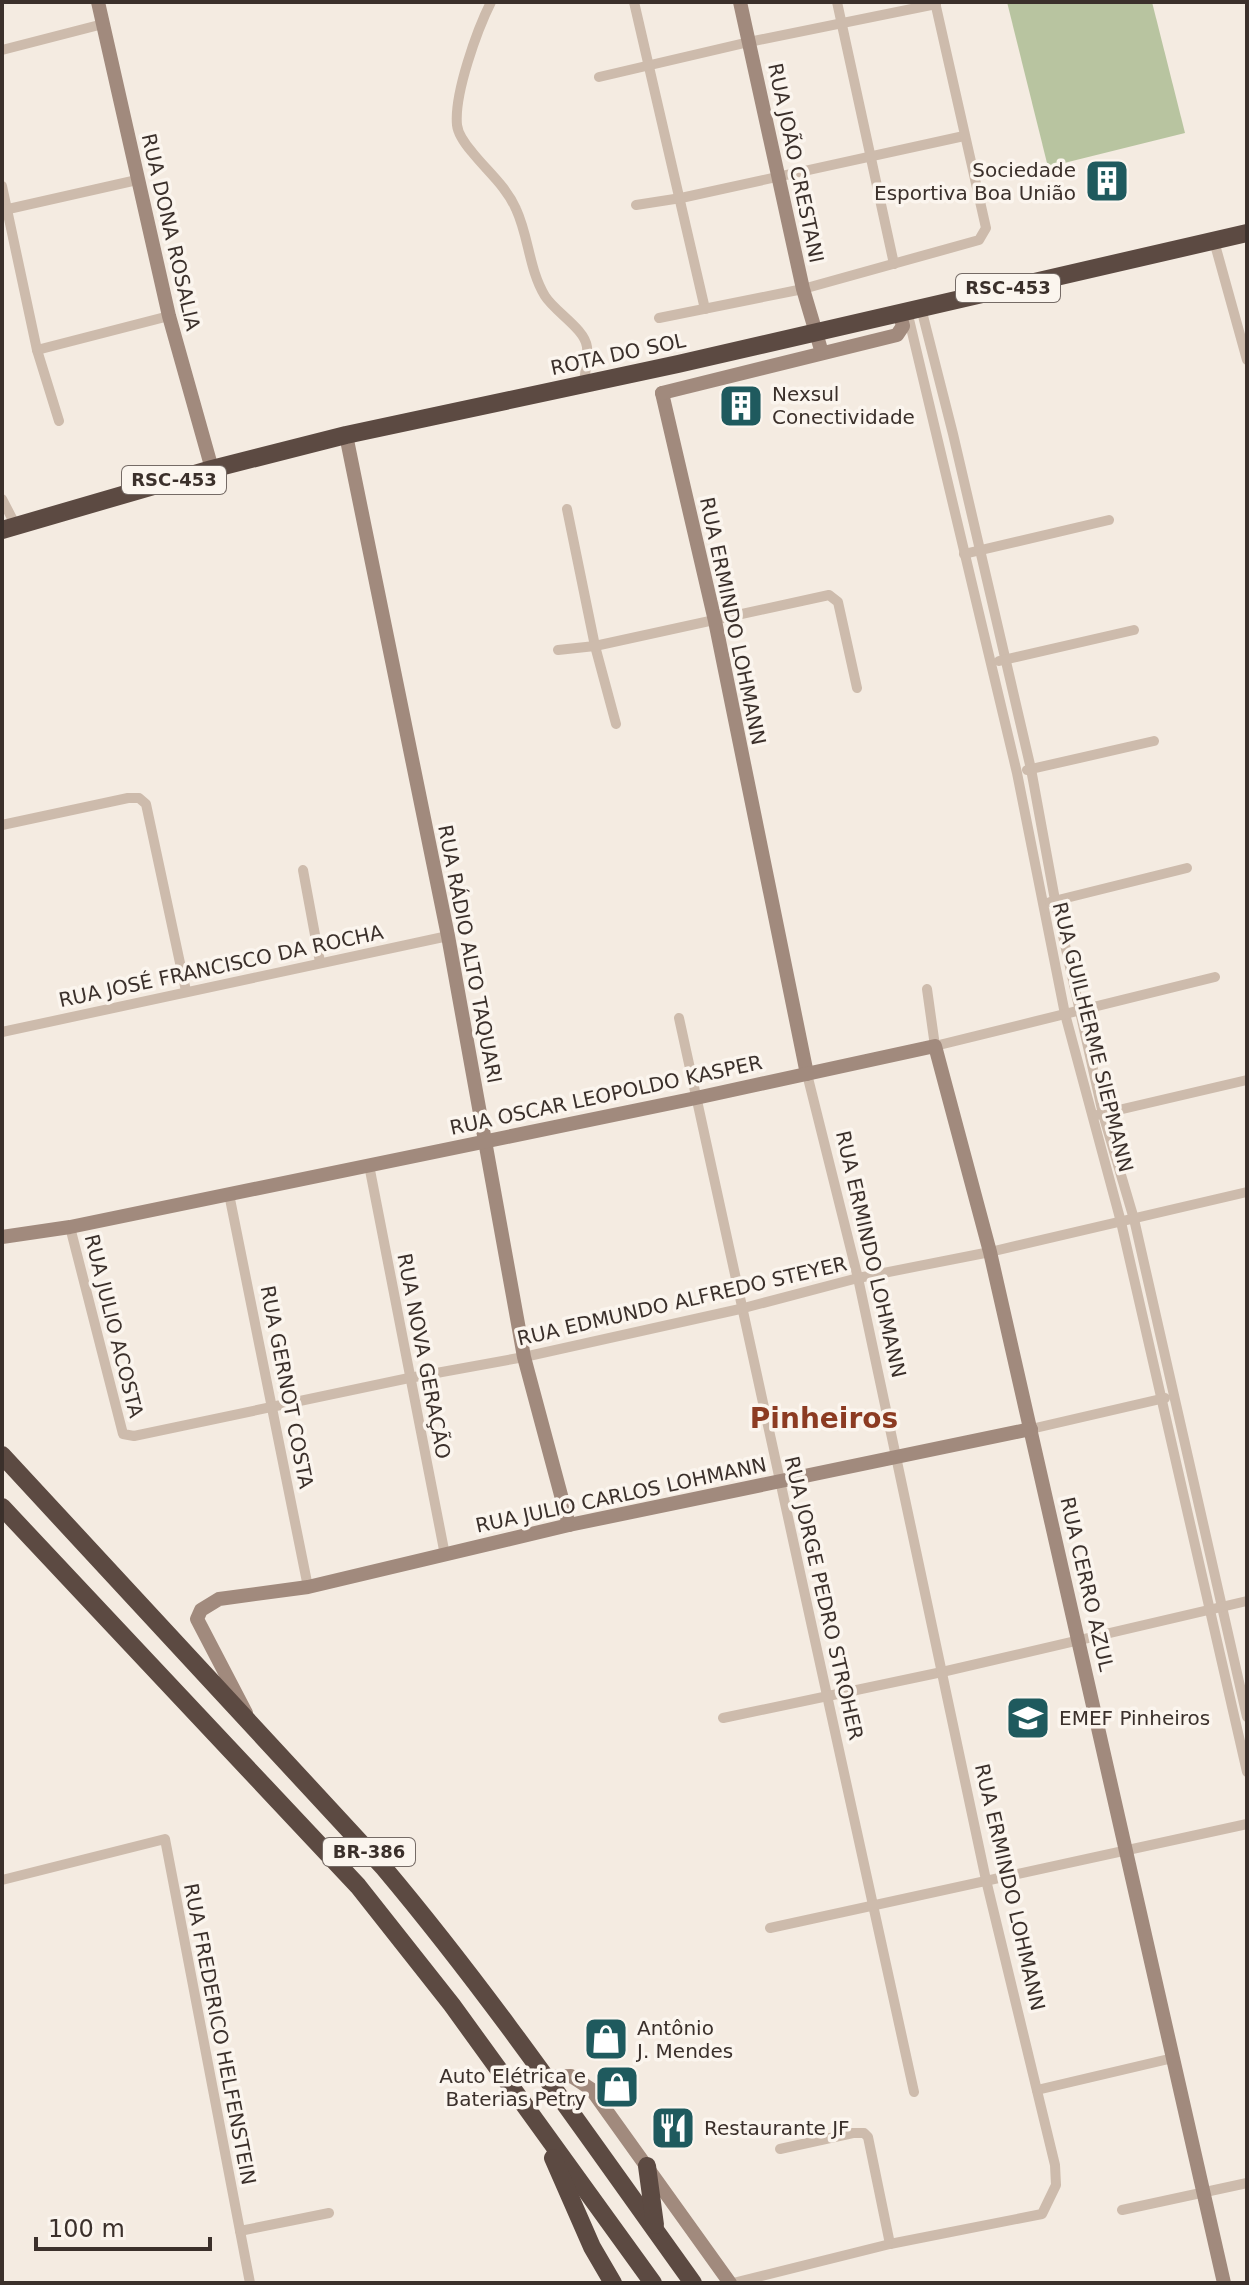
<svg xmlns="http://www.w3.org/2000/svg" width="1249" height="2285" font-family="'DejaVu Sans',sans-serif">
<style>
.green{fill:#b8c4a0}
.lines{fill:none;stroke-linecap:round;stroke-linejoin:round}
.street{stroke:#cdbbac;stroke-width:10}
.secondary{stroke:#a18a7d;stroke-width:14}
.highway{stroke:#5c4a42;stroke-width:18}
.labels{text-anchor:middle;stroke-width:7;stroke-linejoin:round;paint-order:stroke}
.shield{fill:#fbf5ee;stroke:#756b66;stroke-width:2}
.shield-label{font-size:18px;font-weight:bold;fill:#3b302b}
.street-label{font-size:20px;fill:#3b302b;stroke:#fbf5ee}
.poi-label{font-size:20px;fill:#3b302b;stroke:#fbf5ee;text-anchor:start}
.district-label{font-size:28px;font-weight:bold;fill:#8c3b22;stroke:#fbf5ee}
</style>
<rect width="100%" height="100%" fill="#f4ebe1"/>
<polygon class="green" points="1007,2 1152,2 1185,133 1048,167"/>
<g class="lines">
<g class="street">
<path d="M491,2C477,30 454,94 457,125C458,134 466,145 472,152C487,171 506,186 516,209C529,237 529,270 545,296C555,312 585,329 587,347C588,359 585,372 584,383"/>
<polyline points="634,2 705,309"/>
<polyline points="837,2 894,264"/>
<polyline points="2,50 103,24"/>
<polyline points="599,77 749,42 936,4"/>
<polyline points="2,186 37,350 59,421"/>
<polyline points="636,205 681,198 964,136"/>
<polyline points="4,210 137,180"/>
<polyline points="1214,241 1247,360"/>
<polyline points="921,308 953,434 1031,769 1055,900 1103,1114 1134,1219 1247,1717"/>
<polyline points="907,311 1017,773 1065,1014 1121,1222 1247,1772"/>
<polyline points="659,318 803,289 979,240 986,228 935,2"/>
<polyline points="37,350 169,316"/>
<polyline points="2,499 16,526"/>
<polyline points="567,509 595,646 616,724"/>
<polyline points="964,554 1109,520"/>
<polyline points="558,650 595,646 829,595 838,602 857,688"/>
<polyline points="999,661 1134,630"/>
<polyline points="1027,770 1154,741"/>
<polyline points="2,825 128,798 139,798 146,804 186,991"/>
<polyline points="303,870 320,962"/>
<polyline points="1050,902 1187,868"/>
<polyline points="927,989 935,1046 1215,977"/>
<path d="M679,1018C754,1376 838,1734 914,2092"/>
<polyline points="2,1032 448,936"/>
<polyline points="1097,1115 1247,1080"/>
<polyline points="369,1165 445,1555"/>
<polyline points="229,1194 308,1587"/>
<polyline points="70,1227 123,1434 134,1436 409,1378 524,1357 740,1309 858,1278 990,1252 1247,1192"/>
<polyline points="1031,1429 1165,1398"/>
<polyline points="723,1718 942,1672 1247,1601"/>
<polyline points="2,1880 165,1839 250,2283"/>
<polyline points="770,1928 1247,1824"/>
<polyline points="1037,2090 1173,2058"/>
<polyline points="780,2149 853,2133 864,2133 868,2137 890,2244"/>
<polyline points="1122,2210 1247,2183"/>
<polyline points="240,2231 329,2213"/>
<polyline points="733,2283 890,2244 1042,2214 1056,2185 1055,2165 986,1880 858,1278 807,1074"/>
</g>
<g class="secondary">
<polyline points="98,2 169,316 212,469"/>
<polyline points="740,2 803,289 822,353"/>
<polyline points="662,393 715,621 807,1074"/>
<polyline points="662,393 897,335 903,326 899,312"/>
<polyline points="346,435 448,936 524,1357 569,1525"/>
<polyline points="2,1237 70,1227 696,1098 935,1046 990,1252 1224,2283"/>
<polyline points="246,1713 197,1619 201,1610 219,1599 308,1587 569,1525 1031,1429"/>
<polyline points="547,2077 571,2076 591,2089 730,2283"/>
</g>
<g class="highway">
<polyline points="2,530 212,469 346,435 678,364 1247,233"/>
<path d="M2,1455L384,1868C495,2000 592,2143 693,2283"/>
<polyline points="2,1507 358,1886 452,2005 653,2283"/>
<polyline points="553,2158 592,2247 613,2283"/>
<polyline points="647,2166 655,2225"/>
</g>
</g>
<defs>
<g id="building-square" transform="scale(2.3)"><rect x="-9" y="-9" width="18" height="18" rx="4" fill="#1f5a5e" stroke="#fbf5ee"/><path d="M-4-6H4V6H1V3H-1V6H-4ZM-2.5-4.3h1.7v1.8h-1.7ZM.8-4.3h1.7v1.8H.8ZM-2.5-1h1.7V.8h-1.7ZM.8-1h1.7V.8H.8Z" fill="#fff"/></g>
<g id="school-square" transform="scale(2.3)"><rect x="-9" y="-9" width="18" height="18" rx="4" fill="#1f5a5e" stroke="#fbf5ee"/><path d="M0-5L7-2L0 1L-7-2ZM-4 1L0 2.5L4 1V4Q0 6-4 4Z" fill="#fff"/></g>
<g id="shop-square" transform="scale(2.3)"><rect x="-9" y="-9" width="18" height="18" rx="4" fill="#1f5a5e" stroke="#fbf5ee"/><path d="M-5-2.5h2.3a2.7 3.5 0 0 1 5.4 0H5L5.5 6h-11ZM-1.5-2.5h3a1.5 2.3 0 0 0-3 0Z" fill="#fff"/></g>
<g id="restaurant-square" transform="scale(2.3)"><rect x="-9" y="-9" width="18" height="18" rx="4" fill="#1f5a5e" stroke="#fbf5ee"/><path d="M-5-6h1v4h1v-4h1v4h1v-4h1v5L-1.5 .5V6h-2V.5L-5-1ZM5-6V6H3V1.5H1.5Q1.5-4 5-6Z" fill="#fff"/></g>
</defs>
<g fill-rule="evenodd">
<use href="#building-square" x="1107" y="181"/>
<use href="#building-square" x="741" y="406"/>
<use href="#school-square" x="1028" y="1718"/>
<use href="#shop-square" x="606" y="2039"/>
<use href="#shop-square" x="617" y="2087"/>
<use href="#restaurant-square" x="673" y="2128"/>
</g>
<g class="labels">
<g class="shield">
<rect x="956" y="274" width="104" height="28" rx="6"/>
<rect x="122" y="466" width="104" height="28" rx="6"/>
<rect x="323" y="1838" width="92" height="28" rx="6"/>
</g>
<g class="shield-label">
<text x="1008" y="294">RSC-453</text>
<text x="174" y="486">RSC-453</text>
<text x="369" y="1858">BR-386</text>
</g>
<g class="street-label">
<text transform="translate(796 163) rotate(78)" y="7">RUA JOÃO CRESTANI</text>
<text transform="translate(171 232) rotate(77)" y="7">RUA DONA ROSALIA</text>
<text transform="translate(618 354) rotate(-12)" y="7">ROTA DO SOL</text>
<text transform="translate(733 621) rotate(78)" y="7">RUA ERMINDO LOHMANN</text>
<text transform="translate(470 954) rotate(79)" y="7">RUA RÁDIO ALTO TAQUARI</text>
<text transform="translate(221 966) rotate(-12)" y="7">RUA JOSÉ FRANCISCO DA ROCHA</text>
<text transform="translate(1093 1037) rotate(76)" y="7">RUA GUILHERME SIEPMANN</text>
<text transform="translate(606 1095) rotate(-12)" y="7">RUA OSCAR LEOPOLDO KASPER</text>
<text transform="translate(871 1254) rotate(77)" y="7">RUA ERMINDO LOHMANN</text>
<text transform="translate(682 1301) rotate(-13)" y="7">RUA EDMUNDO ALFREDO STEYER</text>
<text transform="translate(114 1326) rotate(76)" y="7">RUA JULIO ACOSTA</text>
<text transform="translate(424 1356) rotate(79)" y="7">RUA NOVA GERAÇÃO</text>
<text transform="translate(287 1387) rotate(79)" y="7">RUA GERNOT COSTA</text>
<text transform="translate(621 1495) rotate(-12)" y="7">RUA JULIO CARLOS LOHMANN</text>
<text transform="translate(1087 1584) rotate(77)" y="7">RUA CERRO AZUL</text>
<text transform="translate(824 1598) rotate(77)" y="7">RUA JORGE PEDRO STROHER</text>
<text transform="translate(1010 1887) rotate(77)" y="7">RUA ERMINDO LOHMANN</text>
<text transform="translate(220 2034) rotate(79)" y="7">RUA FREDERICO HELFENSTEIN</text>
</g>
<g class="poi-label">
<text x="1076" y="177" text-anchor="end">Sociedade<tspan x="1076" dy="23">Esportiva Boa União</tspan></text>
<text x="772" y="401">Nexsul<tspan x="772" dy="23">Conectividade</tspan></text>
<text x="1059" y="1725">EMEF Pinheiros</text>
<text x="637" y="2035">Antônio<tspan x="637" dy="23">J. Mendes</tspan></text>
<text x="586" y="2083" text-anchor="end">Auto Elétrica e<tspan x="586" dy="23">Baterias Petry</tspan></text>
<text x="704" y="2135">Restaurante JF</text>
</g>
<g class="district-label">
<text x="824" y="1428">Pinheiros</text>
</g>
</g>
<rect width="1249" height="2285" fill="none" stroke="#3b302b" stroke-width="8"/>
<path d="M36 2237v12h174v-12" fill="none" stroke="#3b302b" stroke-width="4"/>
<text x="48" y="2237" font-size="24" fill="#3b302b" stroke="#fbf5ee" stroke-width="6" paint-order="stroke">100 m</text>
</svg>
